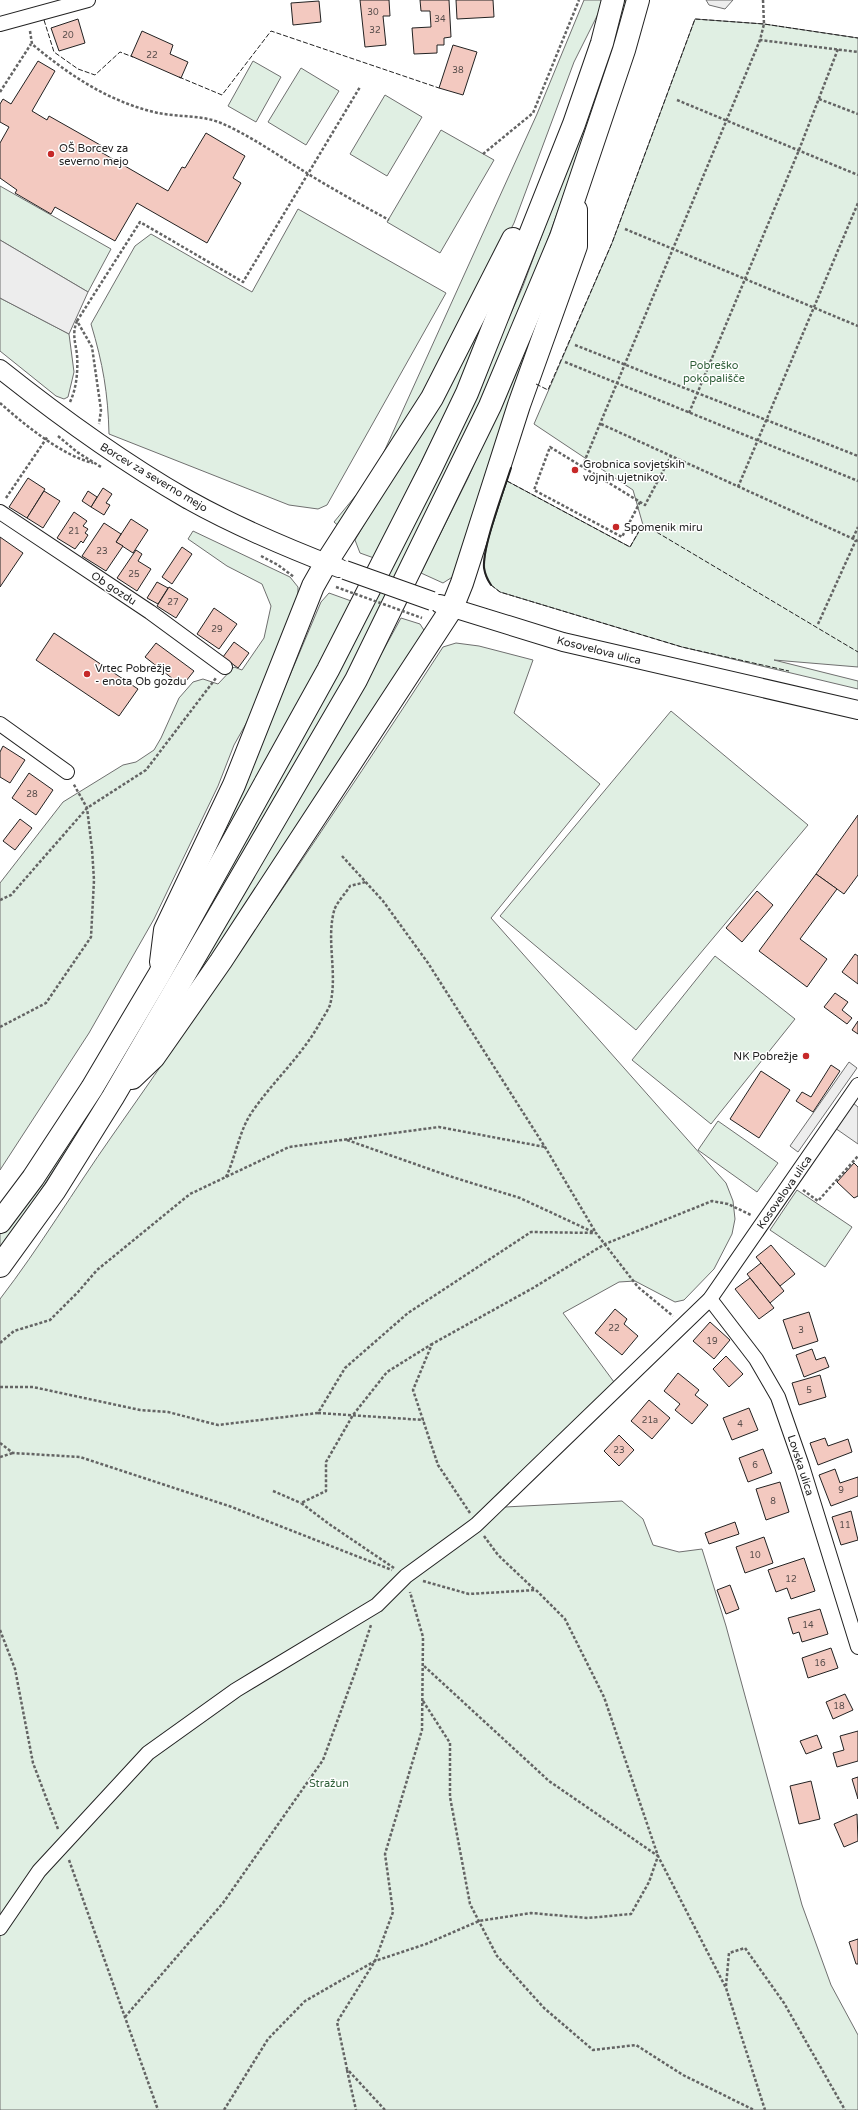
<svg xmlns="http://www.w3.org/2000/svg" width="858" height="2110" font-family="'Varela Round',sans-serif">
<style>
.green{fill:#e0efe3;stroke:#6f6f6f}
.parking{fill:#ededed;stroke:#6f6f6f}
.building{fill:#f3c9c0;stroke:#222}
.lines{fill:none;stroke-linecap:round;stroke-linejoin:round}
.minor-casing{stroke:#222;stroke-width:16}
.tertiary-casing{stroke:#222;stroke-width:20}
.trunk-casing{stroke:#222;stroke-width:24}
.path{stroke:#646464;stroke-width:2.5;stroke-dasharray:3 2;stroke-linecap:butt}
.minor{stroke:#fff;stroke-width:14}
.tertiary{stroke:#fff;stroke-width:18}
.trunk{stroke:#fff;stroke-width:22}
.tertiary-bridge-casing{stroke:#222;stroke-width:20;stroke-linecap:butt}
.path-bridge{stroke:#646464;stroke-width:2.5;stroke-dasharray:3 2;stroke-linecap:butt}
.tertiary-bridge{stroke:#fff;stroke-width:18}
.fence{stroke:#222;stroke-width:1;stroke-dasharray:5 2;stroke-linecap:butt}
.wall{stroke:#222;stroke-width:2}
.poi-dot{fill:#c62828;stroke:#fff;stroke-width:1.5}
.labels{text-anchor:middle;stroke-width:3;stroke-linejoin:round;paint-order:stroke}
.number-label{font-size:9px;fill:#564c4a}
.poi-label{font-size:11px;fill:#222;stroke:#fff;text-anchor:start}
.park-label{font-size:11px;fill:#2f5e38;stroke:#fff}
.street-label{font-size:11px;fill:#222;stroke:#fff}
</style>
<rect width="100%" height="100%" fill="#fff"/>
<g class="green">
<polygon points="584,0 603,0 601,8 574,62 514,223 447,356 341,528 334,522 366,483 383,454 537,114"/>
<polygon points="620,0 628,0 587,128 528,296 431,513 355,661 129,1053 17,1227 0,1247 0,1232 19,1208 491,358 523,286 560,186"/>
<path d="M695,19L764,24L858,38V667L774,660L858,681V689L682,647L500,592C495,588 489,584 487,579C477,560 500,502 507,481L630,547L643,525L633,490L534,424L612,243Z"/>
<polygon points="253,61 281,77 256,122 228,106"/>
<polygon points="301,68 339,91 306,145 268,122"/>
<polygon points="385,95 422,117 387,176 350,154"/>
<polygon points="441,130 494,160 440,253 387,222"/>
<polygon points="0,186 111,249 88,292 0,240"/>
<path d="M298,209L446,293L327,505L318,509L289,505L109,434C108,393 103,364 91,324L135,246L151,234L252,292Z"/>
<polygon points="497,290 470,363 374,558 360,553 355,540 462,359"/>
<polygon points="0,298 69,334 74,372 68,397 64,399 56,396 0,351"/>
<polygon points="544,306 454,576 443,583 421,573 468,478"/>
<polygon points="193,531 290,577 298,587 298,599 256,706 234,745 218,786 154,919 89,1033 0,1170 0,883 63,802 123,765 136,762 154,750 161,738 179,698 193,682 203,679 218,684 234,667 242,670 264,638 271,606 262,584 227,566 188,539"/>
<polygon points="329,593 354,602 210,864 207,862 237,800 321,602"/>
<polygon points="401,618 420,624 427,635 170,1024 262,858 367,680"/>
<path d="M456,643L479,646L533,660L514,713L600,784L491,918L726,1183L733,1201L735,1219L732,1234L714,1269L684,1300L675,1302L635,1281L619,1282L563,1313L614,1382L600,1406L505,1507L622,1501L643,1519L653,1545L679,1552L702,1549L726,1626L802,1905L831,1985L858,2035V2110H0V1299C40,1247 74,1190 112,1136C225,975 336,812 443,647Z"/>
<polygon points="671,711 808,825 636,1030 500,916"/>
<polygon points="715,956 795,1019 711,1124 632,1060"/>
<polygon points="718,1121 778,1163 757,1192 698,1150"/>
<polygon points="797,1190 852,1227 825,1267 770,1230"/>
</g>
<g class="parking">
<polygon points="706,0 733,0 725,9 709,5"/>
<polygon points="0,240 88,292 69,334 0,298"/>
<polygon points="849,1062 857,1068 798,1152 790,1146"/>
<polygon points="853,1103 858,1107 858,1144 835,1128"/>
</g>
<g class="building">
<polygon points="360,0 389,0 390,16 383,16 386,45 365,47"/>
<polygon points="420,0 449,0 451,37 444,38 444,45 437,45 437,53 414,54 412,28 431,27 430,11 421,11"/>
<polygon points="456,0 493,0 494,17 457,19"/>
<polygon points="319,1 321,22 293,25 291,3"/>
<polygon points="78,19 85,43 59,51 51,28"/>
<polygon points="142,31 173,45 170,54 188,62 181,78 131,56"/>
<polygon points="453,45 477,52 463,95 439,88"/>
<polygon points="38,61 55,71 32,111 47,120 49,116 102,146 99,151 168,191 182,167 185,168 206,133 245,156 233,178 241,183 207,243 137,203 115,241 55,207 51,214 15,193 17,190 0,178 0,143 9,127 0,122 0,104 3,99 11,104"/>
<polygon points="28,478 45,489 27,518 9,507"/>
<polygon points="103,488 112,494 106,503 110,505 104,515 91,507"/>
<polygon points="44,491 60,501 43,528 27,518"/>
<polygon points="88,491 97,497 91,507 82,501"/>
<polygon points="74,512 87,521 83,526 88,529 85,533 88,535 83,543 81,541 75,549 57,538"/>
<polygon points="131,519 148,530 133,553 116,542"/>
<polygon points="104,523 121,534 116,542 123,546 106,571 82,556"/>
<polygon points="0,537 23,553 0,587"/>
<polygon points="182,547 192,554 172,584 162,577"/>
<polygon points="136,550 142,554 138,561 151,569 137,591 117,578"/>
<polygon points="157,582 168,588 158,604 147,598"/>
<polygon points="169,587 188,599 176,618 157,606"/>
<polygon points="214,608 237,624 219,649 197,634"/>
<polygon points="54,633 138,689 119,716 36,660"/>
<polygon points="234,642 249,653 238,668 223,657"/>
<polygon points="156,643 194,671 182,686 145,657"/>
<polygon points="3,746 25,760 10,783 0,777 0,752"/>
<polygon points="29,773 53,790 36,815 12,798"/>
<polygon points="858,815 858,875 844,894 816,874"/>
<polygon points="20,819 32,828 15,850 3,841"/>
<polygon points="816,874 837,889 800,939 827,959 807,987 759,951"/>
<polygon points="757,891 773,905 742,942 726,928"/>
<polygon points="855,954 858,956 858,984 842,972"/>
<polygon points="835,993 848,1002 842,1010 852,1018 847,1024 824,1007"/>
<polygon points="858,1021 858,1034 852,1030"/>
<polygon points="831,1065 840,1071 813,1112 796,1101 802,1092 811,1097"/>
<polygon points="761,1071 790,1090 759,1138 730,1119"/>
<polygon points="854,1163 858,1167 858,1196 854,1198 837,1182"/>
<polygon points="771,1245 795,1274 780,1286 756,1257"/>
<polygon points="761,1263 784,1291 770,1303 747,1274"/>
<polygon points="750,1278 774,1308 759,1319 735,1289"/>
<polygon points="615,1309 627,1319 624,1324 638,1336 622,1355 595,1333"/>
<polygon points="809,1312 818,1341 793,1349 783,1320"/>
<polygon points="710,1322 730,1340 714,1359 693,1341"/>
<polygon points="812,1349 816,1360 825,1357 829,1367 804,1377 796,1355"/>
<polygon points="726,1356 743,1374 729,1387 713,1369"/>
<polygon points="678,1373 699,1390 695,1395 708,1405 692,1424 675,1410 680,1404 664,1391"/>
<polygon points="820,1375 826,1397 799,1405 792,1383"/>
<polygon points="649,1400 670,1418 652,1439 631,1421"/>
<polygon points="749,1408 758,1430 732,1440 723,1418"/>
<polygon points="619,1435 634,1450 619,1466 604,1451"/>
<polygon points="825,1438 828,1446 848,1439 852,1452 818,1465 810,1443"/>
<polygon points="763,1449 772,1473 748,1482 739,1458"/>
<polygon points="835,1469 840,1483 858,1477 858,1496 831,1506 819,1475"/>
<polygon points="780,1482 789,1512 766,1520 756,1489"/>
<polygon points="851,1511 858,1540 841,1545 832,1517"/>
<polygon points="735,1522 739,1534 709,1544 705,1533"/>
<polygon points="764,1537 773,1563 745,1573 736,1547"/>
<polygon points="804,1558 815,1591 791,1599 787,1588 776,1592 768,1570"/>
<polygon points="730,1585 739,1609 726,1614 717,1590"/>
<polygon points="820,1609 828,1634 802,1642 799,1632 793,1634 788,1618"/>
<polygon points="831,1648 838,1668 808,1678 802,1658"/>
<polygon points="845,1694 853,1710 833,1719 826,1702"/>
<polygon points="858,1731 858,1761 837,1767 833,1753 844,1750 840,1736"/>
<polygon points="817,1735 822,1748 806,1754 800,1741"/>
<polygon points="858,1777 858,1799 852,1779"/>
<polygon points="811,1781 820,1819 799,1824 790,1786"/>
<polygon points="857,1814 858,1841 844,1847 834,1824"/>
<polygon points="858,1939 858,1964 856,1964 849,1942"/>
</g>
<g class="lines">
<g class="minor-casing">
<g id="minor">
<polyline points="0,24 88,0"/>
<polyline points="0,512 150,612 225,667"/>
<polyline points="0,724 67,772"/>
<polyline points="710,1299 756,1359 778,1397 802,1466 858,1647"/>
<polyline points="0,1928 39,1871 148,1753 236,1690 377,1605 406,1576 476,1525 710,1299 858,1085"/>
</g>
</g>
<g class="tertiary-casing">
<g id="tertiary">
<path d="M0,369C59,416 121,461 187,499C235,526 287,548 339,568"/>
<polyline points="440,604 563,642 858,710"/>
</g>
</g>
<g class="trunk-casing">
<g id="trunk">
<polyline points="161,962 165,930 234,785 313,586 326,563 432,398 513,239"/>
<polyline points="132,1078 154,1057 221,961 452,608 462,583 519,405 576,246 576,210"/>
<polyline points="0,1222 33,1178 92,1088 159,975 328,670 431,468 467,393 574,124 602,43 613,0"/>
<polyline points="0,1266 55,1190 113,1097 356,680 490,406 561,237 624,50 638,0"/>
</g>
</g>
<g class="path">
<polyline points="763,0 764,24 760,40 858,52"/>
<path d="M30,31L32,44C69,75 109,102 158,113C178,117 202,115 221,123C249,135 276,154 302,170C330,188 360,204 389,220"/>
<polyline points="0,92 31,44"/>
<polyline points="819,99 858,114"/>
<polyline points="677,100 858,175"/>
<polyline points="483,154 533,113 579,0"/>
<polyline points="625,229 858,326"/>
<polyline points="77,321 140,222 243,282 360,87"/>
<polyline points="575,345 858,456"/>
<polyline points="565,362 858,481"/>
<path d="M70,402C77,387 78,370 77,354C75,341 72,333 77,321L92,347L101,410L99,424"/>
<path d="M0,403C25,425 61,455 93,463"/>
<polyline points="689,413 799,150 838,49"/>
<polyline points="601,424 858,541"/>
<polyline points="58,436 77,452 101,467"/>
<polyline points="582,467 760,40"/>
<polyline points="738,487 858,203"/>
<polyline points="6,498 48,436"/>
<polyline points="640,502 622,537 534,490 550,447 645,505 671,456"/>
<polyline points="853,538 858,527"/>
<polyline points="261,556 278,565 294,577"/>
<polyline points="818,624 856,540"/>
<polyline points="342,856 383,901 428,963 545,1147 596,1233"/>
<polyline points="0,900 11,895 87,808 146,770 216,678"/>
<polyline points="0,1027 46,1003 91,937 94,880 92,849 87,808 73,783"/>
<polyline points="347,1140 449,1176 520,1198 593,1232"/>
<path d="M226,1177C236,1156 239,1131 252,1112C274,1080 302,1056 321,1021C324,1016 328,1010 330,1005C338,974 326,942 334,911C336,903 346,893 350,886L366,882"/>
<polyline points="803,1190 818,1201 858,1156"/>
<polyline points="0,1343 14,1331 50,1320 78,1292 97,1270 190,1194 289,1147 439,1127 545,1147"/>
<polyline points="0,1387 33,1387 140,1410 168,1412 218,1425 318,1413 345,1368 408,1313 531,1232 596,1233 638,1287 673,1316"/>
<polyline points="318,1413 424,1420"/>
<polyline points="0,1443 13,1453 80,1457 229,1506 392,1570"/>
<polyline points="0,1457 13,1453"/>
<polyline points="273,1491 301,1503"/>
<polyline points="470,1513 438,1465 413,1390 432,1344 533,1288 605,1244 712,1201 728,1204 751,1215"/>
<polyline points="484,1536 498,1555 535,1590"/>
<polyline points="394,1568 329,1524 301,1503 326,1491 326,1462 353,1415 387,1372 432,1344"/>
<polyline points="423,1581 469,1594 536,1590 565,1619 604,1697 658,1856 726,1988 765,2110"/>
<polyline points="0,1630 15,1669 33,1763 58,1829"/>
<polyline points="423,1701 450,1743 450,1797 470,1904 497,1956 544,2008 593,2050 636,2045 683,2075 754,2110"/>
<polyline points="69,1860 158,2110"/>
<polyline points="726,1986 729,1953 745,1948 784,2003 845,2110"/>
<polyline points="125,2017 223,1903 323,1760 356,1670 371,1625"/>
<polyline points="347,2070 356,2110"/>
<polyline points="224,2110 268,2039 305,2001 375,1961 426,1944 479,1921 531,1913 588,1918 631,1914 649,1882 658,1856 549,1781 423,1665"/>
<polyline points="385,2110 347,2069 337,2022 375,1961 393,1912 385,1854 422,1730 423,1637 410,1592"/>
</g>
<use href="#minor" class="minor"/>
<use href="#tertiary" class="tertiary"/>
<use href="#trunk" class="trunk"/>
<g class="tertiary-bridge-casing">
<polyline id="tertiary-bridge" points="345,570 432,601"/>
</g>
<polyline class="path-bridge" points="336,587 422,618"/>
<use href="#tertiary-bridge" class="tertiary-bridge"/>
<g class="fence">
<polyline points="44,20 54,52 78,69 95,75 120,52 133,57"/>
<polyline points="179,77 222,95 271,31 439,88"/>
<polyline points="536,384 548,390 612,243 695,19 764,24 858,38"/>
<polyline points="507,481 630,547 643,524 858,652"/>
<polyline points="491,585 500,592 682,647 789,671"/>
</g>
<path class="wall" d="M491,585C487,579 485,574 484,568C482,548 504,490 511,468"/>
</g>
<g class="poi-dot">
<circle cx="51" cy="154" r="4"/>
<circle cx="575" cy="470" r="4"/>
<circle cx="616" cy="527" r="4"/>
<circle cx="87" cy="674" r="4"/>
<circle cx="806" cy="1056" r="4"/>
</g>
<g class="labels">
<g class="number-label">
<text x="373" y="15">30</text>
<text x="440" y="22">34</text>
<text x="375" y="33">32</text>
<text x="68" y="38">20</text>
<text x="152" y="58">22</text>
<text x="458" y="73">38</text>
<text x="74" y="534">21</text>
<text x="102" y="554">23</text>
<text x="134" y="577">25</text>
<text x="173" y="605">27</text>
<text x="217" y="632">29</text>
<text x="32" y="797">28</text>
<text x="614" y="1331">22</text>
<text x="801" y="1333">3</text>
<text x="712" y="1344">19</text>
<text x="809" y="1393">5</text>
<text x="650" y="1423">21a</text>
<text x="740" y="1427">4</text>
<text x="619" y="1453">23</text>
<text x="755" y="1468">6</text>
<text x="841" y="1493">9</text>
<text x="773" y="1504">8</text>
<text x="845" y="1528">11</text>
<text x="755" y="1558">10</text>
<text x="791" y="1582">12</text>
<text x="808" y="1628">14</text>
<text x="820" y="1666">16</text>
<text x="839" y="1709">18</text>
</g>
<g class="poi-label">
<text x="59" y="152">OŠ Borcev za<tspan x="59" dy="13">severno mejo</tspan></text>
<text x="583" y="468">Grobnica sovjetskih<tspan x="583" dy="13">vojnih ujetnikov.</tspan></text>
<text x="624" y="531">Spomenik miru</text>
<text x="95" y="672">Vrtec Pobrežje<tspan x="95" dy="13">- enota Ob gozdu</tspan></text>
<text x="798" y="1060" text-anchor="end">NK Pobrežje</text>
</g>
<g class="park-label">
<text x="714" y="369">Pobreško<tspan x="714" dy="13">pokopališče</tspan></text>
<text x="329" y="1787">Stražun</text>
</g>
<g class="street-label">
<text transform="translate(154 477) rotate(31)" y="4">Borcev za severno mejo</text>
<text transform="translate(114 588) rotate(33)" y="4">Ob gozdu</text>
<text transform="translate(599 650) rotate(14)" y="4">Kosovelova ulica</text>
<text transform="translate(784 1192) rotate(-55)" y="4">Kosovelova ulica</text>
<text transform="translate(801 1465) rotate(72)" y="4">Lovska ulica</text>
</g>
</g>
</svg>
